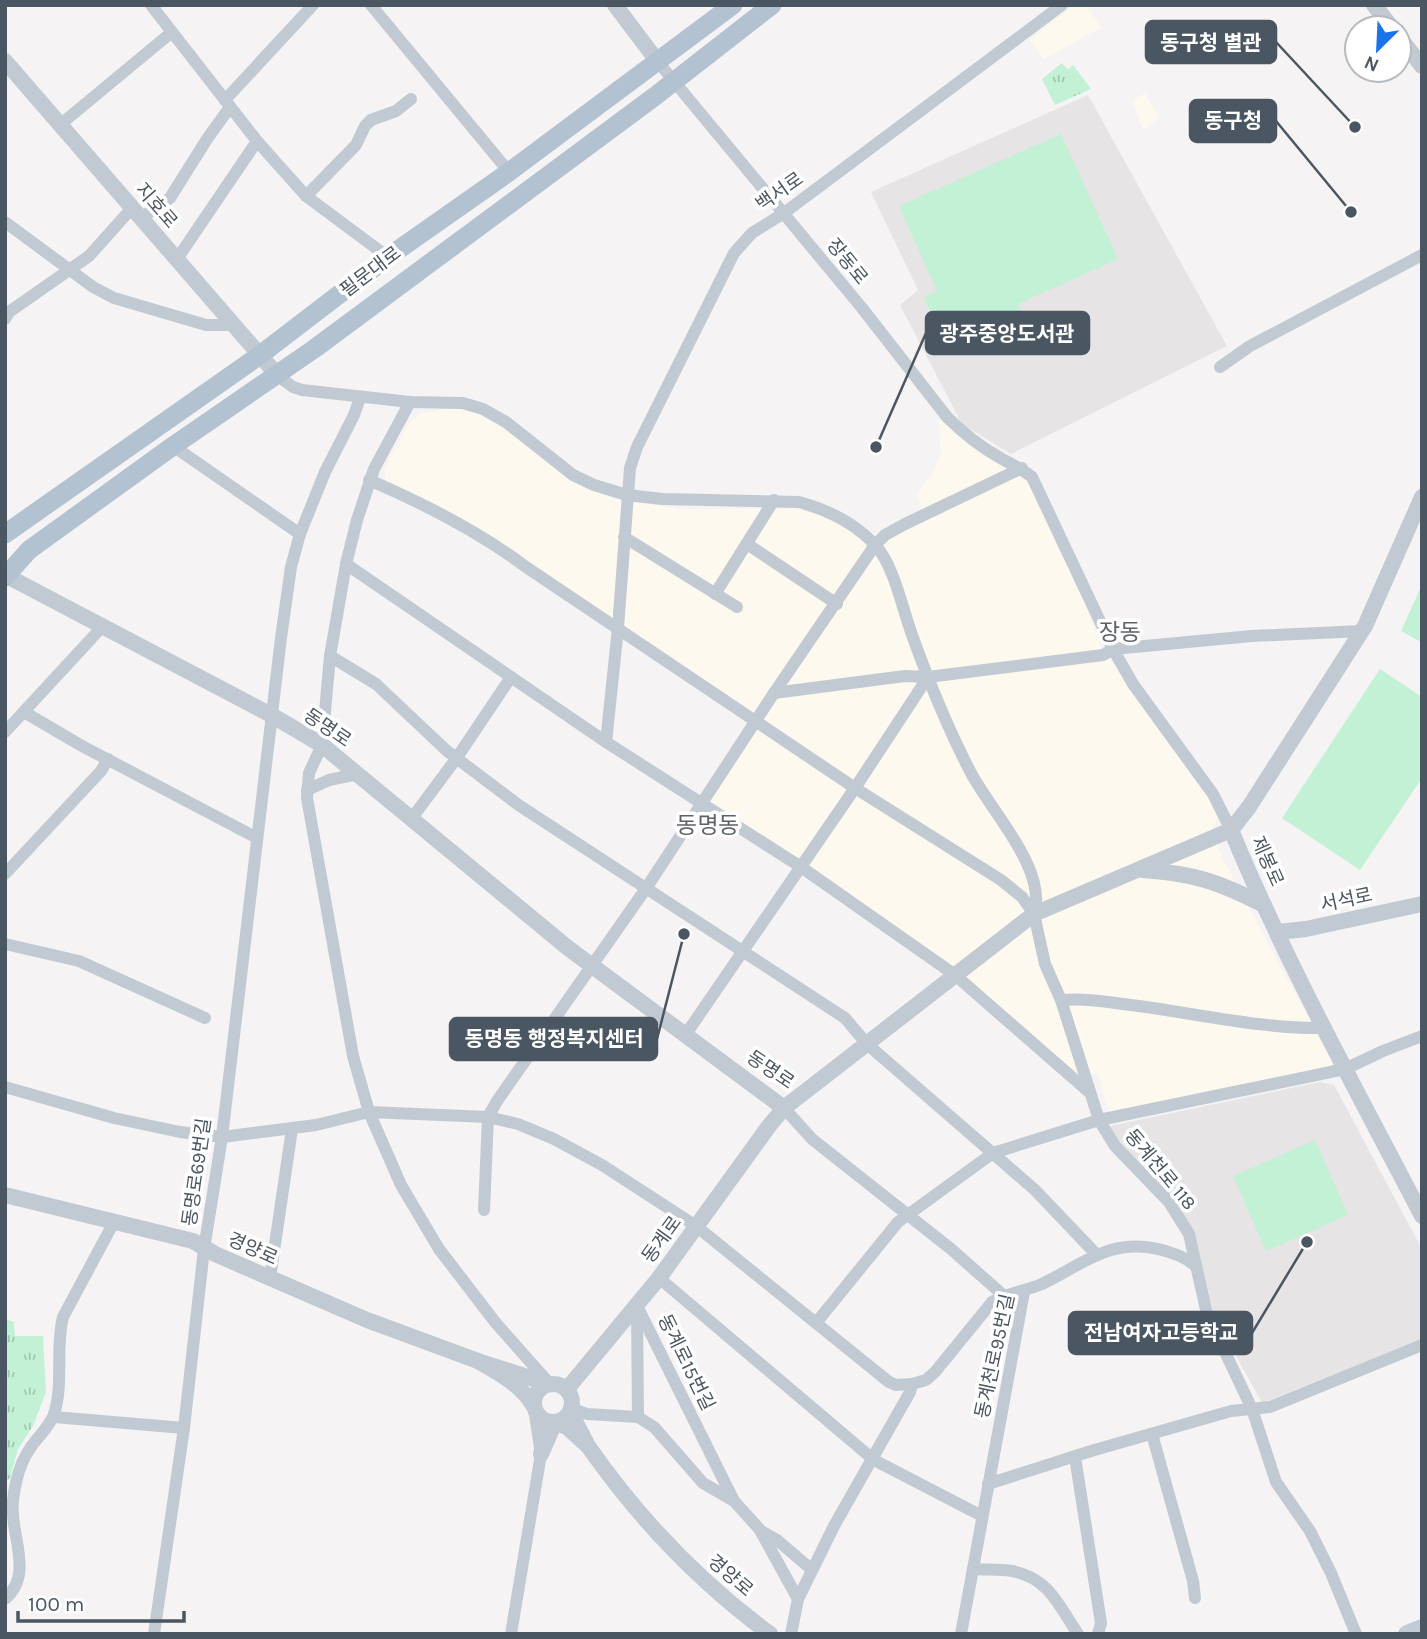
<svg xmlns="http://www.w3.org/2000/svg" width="1427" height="1639" font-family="Karla,'Noto Sans KR',sans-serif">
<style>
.commercial{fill:#fdf9ef}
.education{fill:#e6e4e5}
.green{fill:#c3f1d5}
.park{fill:url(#park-tufts)}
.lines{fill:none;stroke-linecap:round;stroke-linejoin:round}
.minor{stroke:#c1cad2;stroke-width:12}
.tertiary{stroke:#c1cad2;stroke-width:16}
.secondary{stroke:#c1cbd6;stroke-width:18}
.primary{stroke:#b3c2d1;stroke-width:19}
.labels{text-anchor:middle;stroke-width:7;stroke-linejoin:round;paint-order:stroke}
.street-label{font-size:19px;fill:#4a5661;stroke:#fff}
.quarter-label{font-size:23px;fill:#5f6368;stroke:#fff}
.leader{fill:none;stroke:#4a5661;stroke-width:2.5}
.callout-dot{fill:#4a5661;stroke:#fff;stroke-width:2.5}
.callout{fill:#4a5661;stroke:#4a5661;stroke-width:2.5}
.callout-label{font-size:21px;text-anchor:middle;font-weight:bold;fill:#fff}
</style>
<defs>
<pattern id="park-tufts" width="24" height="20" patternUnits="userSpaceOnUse" patternTransform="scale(1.75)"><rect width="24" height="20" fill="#c3f1d5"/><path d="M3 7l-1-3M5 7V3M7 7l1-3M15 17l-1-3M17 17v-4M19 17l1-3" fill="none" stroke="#a0c6b0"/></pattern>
</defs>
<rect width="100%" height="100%" fill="#f5f3f3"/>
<g class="commercial">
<polygon points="1074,5 1086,6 1102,27 1044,59 1029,40"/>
<polygon points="1145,93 1160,118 1143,130 1132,101"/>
<polygon points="452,408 479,414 498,425 579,484 614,499 683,509 799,509 839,521 861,540 923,511 917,494 933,473 941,452 938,419 1029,482 1076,579 1101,647 1208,795 1218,817 1212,828 1221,856 1332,1062 1329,1068 1112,1112 1108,1110 1098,1073 1079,1076 949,962 713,805 710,800 763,720 666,653 541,573 494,537 386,481 384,469 409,423 422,413"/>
</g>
<g class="education">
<polygon points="1088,95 1227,346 1011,454 962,424 900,305 918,290 871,192"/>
<polygon points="1320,1082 1334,1085 1422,1249 1422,1339 1262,1403 1214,1316 1195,1236 1177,1201 1119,1145 1110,1126"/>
</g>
<g class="green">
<polygon points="1061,134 1118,259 1018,304 1022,314 947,348 924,297 937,291 899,206"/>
<polygon points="1422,585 1422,641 1421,642 1401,631"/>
<polygon points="1380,669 1422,697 1422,778 1360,870 1282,818"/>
<polygon points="1315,1140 1348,1215 1266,1251 1233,1176"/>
</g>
<g class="park">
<polygon points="1062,63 1064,66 1069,69 1073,65 1091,89 1055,105 1042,79"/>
<polygon points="5,1319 14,1322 15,1336 43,1336 46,1392 33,1426 18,1449 10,1478 5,1482"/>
</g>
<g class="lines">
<g class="minor">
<polyline points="151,5 257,141 306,196 388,257"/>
<polyline points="371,5 509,172"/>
<path d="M658,62L862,308L947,417C963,433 982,448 1002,459C1013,465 1022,469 1032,477L1113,649L1133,684L1213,794L1231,830"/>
<polyline points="225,100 313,5"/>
<polyline points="61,124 172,32"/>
<polyline points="306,196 356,145 365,126 371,120 396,111 411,99"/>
<polyline points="141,218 170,198 207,139 230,107"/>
<polyline points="5,222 93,287 114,298 206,325 234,325"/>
<polyline points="177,259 257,141"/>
<polyline points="5,319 9,312 89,256 132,208"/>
<polyline points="1220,367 1250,346 1422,255"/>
<path d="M278,376L293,387L302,390L410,402L463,403L483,409L506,422L573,475L594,485L627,495L662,499L799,502C829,510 861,526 880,551C895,572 903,610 912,635C929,682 948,729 971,773C991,811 1048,870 1034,914"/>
<polyline points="410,402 374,469 357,520 346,564 330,656 322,745 309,773 307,798 353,1056 369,1112 401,1185 439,1249 495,1322 549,1383"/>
<polyline points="173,446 300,534"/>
<path d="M369,480C425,504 478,531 526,567L855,788L1001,880L1022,897L1034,914L1045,964L1061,1000L1099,1120L1115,1146L1169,1202L1189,1234L1207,1314L1252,1409L1276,1482L1310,1531L1331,1573L1356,1634"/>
<polyline points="624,537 737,607"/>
<polyline points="747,544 837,604"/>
<polyline points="346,564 606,742 801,867 955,975 1089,1092"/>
<polyline points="715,594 774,500"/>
<polyline points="330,656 376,684 447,751 520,806 845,1018 867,1044 1035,1190 1096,1254"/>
<polyline points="774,693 905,676 928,677 1103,655 1113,649 1252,636 1362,631"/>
<polyline points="24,712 82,746 257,838"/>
<polyline points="5,732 102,627"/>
<polyline points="606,742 618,628 630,468 637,447 734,253 752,233 784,213 1062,5"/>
<polyline points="307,790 329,780 358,774"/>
<polyline points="412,818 456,759 511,677"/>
<polyline points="5,874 101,771 108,759"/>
<polyline points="5,944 79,961 205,1018"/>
<path d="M1061,1000C1085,998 1108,1002 1131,1005C1195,1013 1260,1029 1324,1028"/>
<polyline points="686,1034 855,788 928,677"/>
<polyline points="5,1087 114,1118 180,1132 222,1137 316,1125 369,1112 488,1117 518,1124 554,1139 602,1165 696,1226 889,1382 896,1385 912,1384"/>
<polyline points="784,1108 812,1139 951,1249 1003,1295"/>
<polyline points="484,1210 488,1117 497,1101 647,887 774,693 875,545 885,535 905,524 1022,468"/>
<polyline points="270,1278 292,1129"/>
<polyline points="659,1278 874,1460 982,1516"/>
<polyline points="637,1306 734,1501 761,1531 777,1540 811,1569"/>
<polyline points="637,1309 638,1417"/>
<polyline points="816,1323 898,1222 993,1153 1099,1120 1345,1069 1383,1051 1422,1036"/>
<polyline points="571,1408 587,1414 638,1417"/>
<polyline points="54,1417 184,1428"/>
<polyline points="638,1417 654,1427 703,1483 734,1501"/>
<polyline points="1152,1434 1193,1581 1195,1598"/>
<polyline points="1075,1457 1101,1623 1098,1634"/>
<polyline points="988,1484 1091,1451 1231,1411 1270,1407 1422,1345"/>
<polyline points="761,1532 798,1599 791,1634"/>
<path d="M973,1569C986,1570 999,1569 1012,1571C1048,1577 1059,1606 1078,1634"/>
<path d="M5,1599C35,1573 9,1534 13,1501C15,1483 19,1465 29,1450C36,1438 50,1427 54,1414C64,1383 55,1349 63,1317L114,1222"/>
<path d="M798,1599L834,1526L910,1392L912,1384L926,1380L935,1372L992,1302C1007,1293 1025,1291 1042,1284C1085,1263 1111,1237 1162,1250C1176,1254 1185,1257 1196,1266"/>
<polyline points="154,1634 184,1428 204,1249 222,1137 281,638 291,567 300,534 325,472 354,415 360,398"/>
<polyline points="511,1634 541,1454 534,1408"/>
<polyline points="961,1634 1024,1292"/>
</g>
<g class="tertiary">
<polyline points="615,5 658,62"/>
<polyline points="1374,5 1392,28"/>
<polyline points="1399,37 1422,66"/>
<polyline points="5,61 278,376"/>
<polyline points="5,575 273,716 322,745 568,948 784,1108"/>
<path d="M1231,830C1286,963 1356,1089 1422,1216"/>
<path d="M1142,870C1193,873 1219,882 1264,905"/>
<polyline points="1278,932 1306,929 1422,904"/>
<polyline points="5,1195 193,1241 215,1254 367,1320 478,1361"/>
<circle cx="553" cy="1403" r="19"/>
<polyline points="567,1389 659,1278 769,1126 784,1108 1034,914 1231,830 1249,807 1365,626 1422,497"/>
<path d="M533,1405C520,1384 500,1374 478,1361L549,1384"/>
<path d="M588,1446C639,1519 698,1581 770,1634"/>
<polyline points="541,1454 555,1422 567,1427 588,1446 577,1425 571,1408"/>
</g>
<polyline class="secondary" points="1407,1634 1422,1628"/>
<g class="primary">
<polyline points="5,534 260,355 388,257 509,172 733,5"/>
<polyline points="5,577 29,550 173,446 314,349 654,97 772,5"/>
</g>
</g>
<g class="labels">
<g class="street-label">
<text transform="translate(779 191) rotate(-35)" y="7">백서로</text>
<text transform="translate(157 205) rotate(49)" y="7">지호로</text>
<text transform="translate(848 261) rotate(51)" y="7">장동로</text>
<text transform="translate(370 271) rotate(-37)" y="7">필문대로</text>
<text transform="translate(328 727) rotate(34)" y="7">동명로</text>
<text transform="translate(1268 861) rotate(66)" y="7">제봉로</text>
<text transform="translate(1346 899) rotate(-12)" y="7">서석로</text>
<text transform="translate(771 1069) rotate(34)" y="7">동명로</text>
<text transform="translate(1161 1169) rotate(50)" y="7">동계천로 118</text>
<text transform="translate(196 1172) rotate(-82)" y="7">동명로69번길</text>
<text transform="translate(661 1239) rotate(-54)" y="7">동계로</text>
<text transform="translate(253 1248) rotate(24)" y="7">경양로</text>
<text transform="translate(994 1356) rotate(-78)" y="7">동계천로95번길</text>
<text transform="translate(687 1362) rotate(64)" y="7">동계로15번길</text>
<text transform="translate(731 1575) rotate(41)" y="7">경양로</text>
</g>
<g class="quarter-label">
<text x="1120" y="640">장동</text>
<text x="708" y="833">동명동</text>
</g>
</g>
<path class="leader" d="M1355 127L1276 42M1351 212L1276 121M876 447L926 333M684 934L657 1039M1307 1242L1252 1333"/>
<g class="callout-dot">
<circle cx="1355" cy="127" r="7"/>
<circle cx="1351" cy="212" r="7"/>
<circle cx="876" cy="447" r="7"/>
<circle cx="684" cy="934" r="7"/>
<circle cx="1307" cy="1242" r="7"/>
</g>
<g class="callout">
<rect x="1146" y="21" width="130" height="42" rx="7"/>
<rect x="1190" y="100" width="86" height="42" rx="7"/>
<rect x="926" y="312" width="163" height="42" rx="7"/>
<rect x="450" y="1018" width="207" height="42" rx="7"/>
<rect x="1069" y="1312" width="183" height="42" rx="7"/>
</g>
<g class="callout-label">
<text x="1211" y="50">동구청 별관</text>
<text x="1233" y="128">동구청</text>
<text x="1007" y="341">광주중앙도서관</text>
<text x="554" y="1046">동명동 행정복지센터</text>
<text x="1161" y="1340">전남여자고등학교</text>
</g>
<rect width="1427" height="1639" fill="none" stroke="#4a5661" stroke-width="14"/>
<g transform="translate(1378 49) rotate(204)"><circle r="33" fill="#ffffff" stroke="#b7bbc0" stroke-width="2"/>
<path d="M0-5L12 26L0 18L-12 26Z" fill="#1a73e8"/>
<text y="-10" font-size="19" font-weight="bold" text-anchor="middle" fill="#4a5661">N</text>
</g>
<path d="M18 1611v10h166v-10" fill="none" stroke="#4a5661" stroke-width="3.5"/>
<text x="28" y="1611" font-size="21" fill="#4a5661" stroke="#ffffff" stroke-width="5" paint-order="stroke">100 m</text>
</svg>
